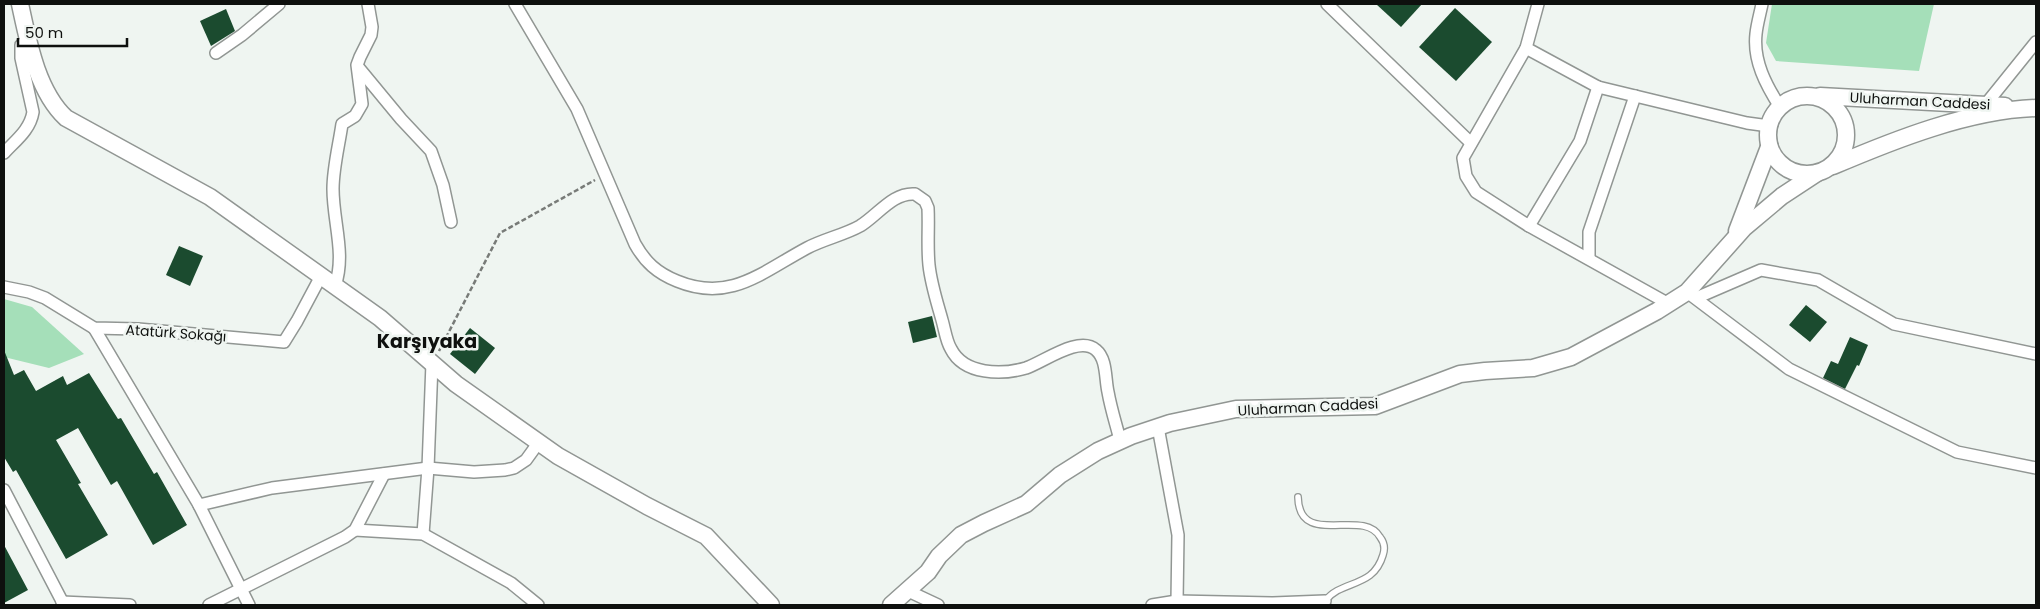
<svg xmlns="http://www.w3.org/2000/svg" width="2040" height="609" font-family="Poppins,sans-serif">
<style>
.green{fill:#a5dfb9}
.building{fill:#1b4b2f}
.lines{fill:none;stroke-linecap:round;stroke-linejoin:round}
.lane-casing{stroke:#919693;stroke-width:8}
.street-casing{stroke:#919693;stroke-width:14}
.secondary-casing{stroke:#919693;stroke-width:19}
.path{stroke:#787b78;stroke-width:2.5;stroke-dasharray:5 2.5;stroke-linecap:butt}
.lane{stroke:#fff;stroke-width:5.5}
.street{stroke:#fff;stroke-width:11}
.secondary{stroke:#fff;stroke-width:16}
.labels{text-anchor:middle;stroke-width:5;stroke-linejoin:round;paint-order:stroke}
.street-label{font-size:14px;fill:#0e100e;stroke:#eff5f1}
.district-label{font-size:19px;font-weight:bold;fill:#0e100e;stroke:#eff5f1}
</style>
<rect width="100%" height="100%" fill="#eff5f1"/>
<g class="green">
<polygon points="1772,4 1934,4 1919,71 1776,61 1766,43"/>
<polygon points="4,299 32,307 84,354 49,368 4,357"/>
</g>
<g class="building">
<polygon points="1376,4 1422,4 1401,27"/>
<polygon points="1455,8 1492,42 1456,81 1419,47"/>
<polygon points="226,9 235,31 211,46 200,21"/>
<polygon points="179,246 203,256 190,286 166,275"/>
<polygon points="1806,305 1827,322 1810,342 1789,325"/>
<polygon points="932,316 937,337 913,343 908,322"/>
<polygon points="470,328 495,348 475,374 450,354"/>
<polygon points="1850,337 1868,345 1859,366 1857,365 1845,389 1823,378 1831,361 1838,364"/>
<polygon points="4,350 14,375 24,370 36,391 63,376 67,385 89,373 118,419 121,418 154,474 157,472 187,525 153,545 117,481 111,485 78,428 56,440 81,483 78,484 108,535 66,559 16,470 13,472 4,457"/>
<polygon points="4,545 28,590 4,603"/>
</g>
<g class="lines">
<g class="lane-casing">
<path id="lane" d="M1298,497C1299,549 1363,507 1380,537C1384,542 1385,549 1383,555C1373,589 1342,579 1325,601"/>
</g>
<g class="street-casing">
<g id="street">
<path d="M515,4L577,109L635,244C645,262 657,273 677,281C730,303 762,272 807,248C824,239 844,235 860,226C878,215 893,192 915,194L925,201L928,208C929,227 927,246 929,265C931,284 937,302 942,320C945,330 946,341 951,349C964,375 1002,375 1026,368C1044,362 1079,335 1096,350C1107,359 1105,379 1108,392C1111,409 1116,424 1120,440"/>
<polyline points="1327,4 1471,143"/>
<polyline points="1538,4 1526,48 1463,158 1466,176 1476,192 1529,226 1669,304"/>
<path d="M1762,4C1760,14 1757,24 1756,34C1753,61 1766,85 1780,107"/>
<polyline points="1526,48 1598,87 1747,123 1769,126"/>
<polyline points="216,53 242,35 279,4"/>
<polyline points="358,67 401,119 431,151 443,185 451,222"/>
<polyline points="1986,104 2036,42"/>
<path d="M4,153C16,140 30,130 33,112L21,58V45L28,40"/>
<polyline points="1529,226 1580,141 1598,87"/>
<polyline points="1589,258 1589,232 1635,96"/>
<path d="M335,286C346,254 333,222 333,189C333,168 339,145 342,124L355,116L362,104L357,65L360,57L371,35L372,27L368,4"/>
<polyline points="4,287 29,292 45,298 94,328 138,329 284,342 297,321 321,276"/>
<polyline points="1687,292 1789,369 1957,452 2036,468"/>
<polyline points="1696,298 1761,270 1818,280 1894,324 2036,354"/>
<polyline points="94,328 199,505 249,605"/>
<polyline points="4,490 64,605"/>
<polyline points="199,505 272,488 428,468 474,472 505,470 514,468 526,460 539,442"/>
<polyline points="355,530 423,534 511,583 538,605"/>
<polyline points="423,534 428,468 432,363"/>
<polyline points="906,590 938,605"/>
<polyline points="1177,601 1273,603 1325,601"/>
<polyline points="62,602 130,605"/>
<polyline points="209,605 345,537 355,530 384,474"/>
<polyline points="1152,605 1177,601 1178,535 1158,427"/>
</g>
</g>
<g class="secondary-casing">
<g id="secondary">
<path d="M20,4C28,41 37,91 66,118L210,197L380,318L456,384L558,456L647,506L706,536L771,605"/>
<circle cx="1807" cy="135" r="39"/>
<polyline points="1820,96 2005,106"/>
<path d="M1833,166C1894,140 1969,110 2036,108"/>
<polyline points="1737,231 1769,147"/>
<polyline points="891,605 928,572 939,556 961,535 984,523 1026,504 1060,475 1098,451 1131,436 1170,423 1236,409 1375,406 1460,374 1485,371 1533,368 1571,357 1657,311 1687,292 1744,228 1782,196 1817,173"/>
</g>
</g>
<polyline class="path" points="439,351 500,233 595,180"/>
<use href="#lane" class="lane"/>
<use href="#street" class="street"/>
<use href="#secondary" class="secondary"/>
</g>
<g class="labels">
<g class="street-label">
<text transform="translate(1920 101) rotate(3)" y="5">Uluharman Caddesi</text>
<text transform="translate(176 333) rotate(4)" y="5">Atatürk Sokağı</text>
<text transform="translate(1308 407) rotate(-3)" y="5">Uluharman Caddesi</text>
</g>
<g class="district-label">
<text x="427" y="348">Karşıyaka</text>
</g>
</g>
<rect width="2040" height="609" fill="none" stroke="#0e100e" stroke-width="10"/>
<path d="M18 38v8h109v-8" fill="none" stroke="#0e100e" stroke-width="2.5"/>
<text x="25" y="38" font-size="15" fill="#0e100e" stroke="#eff5f1" stroke-width="4" paint-order="stroke">50 m</text>
</svg>
